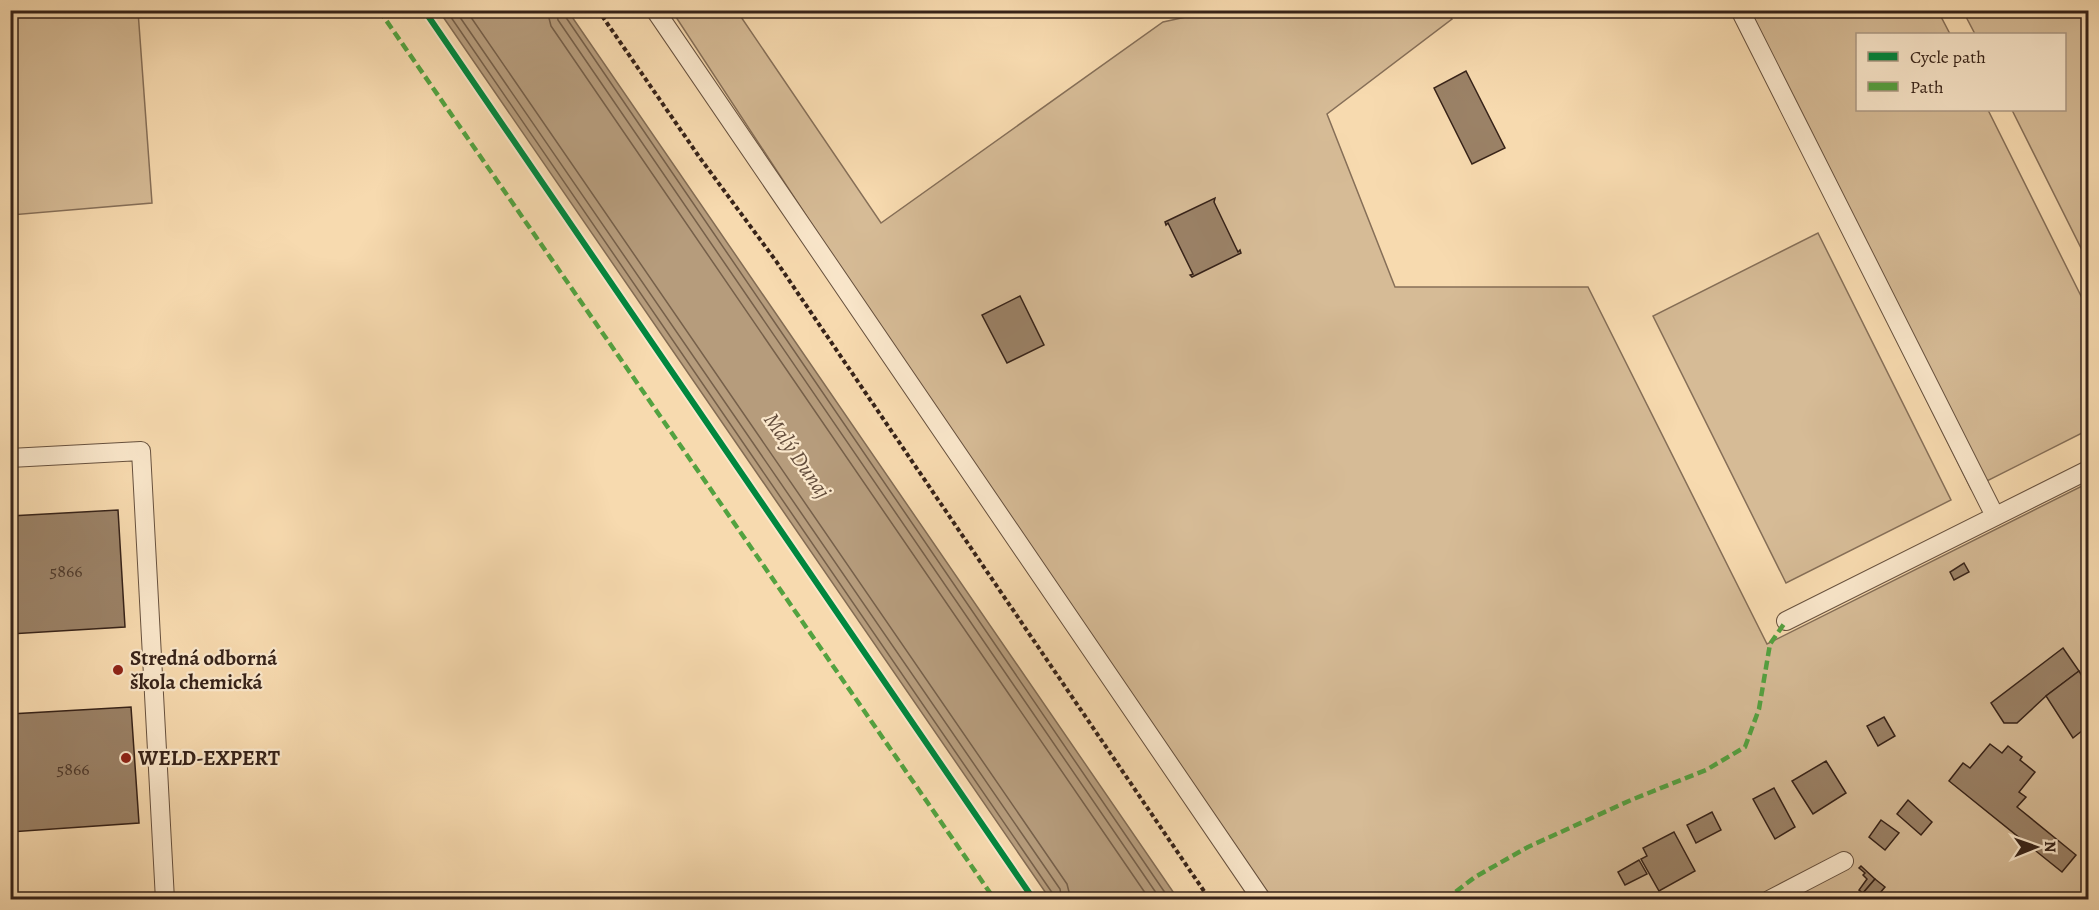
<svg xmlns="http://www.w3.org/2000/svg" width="2099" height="910" font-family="Alegreya,serif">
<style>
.green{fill:#d6bb96;stroke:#866f58;stroke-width:1.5}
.water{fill:#b69c7c;stroke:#836c54;stroke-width:1.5}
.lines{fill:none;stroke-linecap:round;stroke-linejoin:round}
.shore{stroke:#76604a;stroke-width:1.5}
.building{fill:#9b8267;stroke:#372319;stroke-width:1.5}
.service-casing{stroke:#67513e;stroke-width:20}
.path{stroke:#372319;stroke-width:4;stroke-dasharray:4.5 3;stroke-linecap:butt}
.service{stroke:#fae7cb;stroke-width:18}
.quiet{stroke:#53a240;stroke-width:4.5;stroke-dasharray:9 4.5;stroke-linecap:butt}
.cycleway-casing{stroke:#fae7cb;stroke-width:10}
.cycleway{stroke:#00873e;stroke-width:6}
.poi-dot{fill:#8f2418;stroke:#fae7cb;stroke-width:2}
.labels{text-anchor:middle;stroke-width:4.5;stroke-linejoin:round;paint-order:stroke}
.number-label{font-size:18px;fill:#503b2c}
.poi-label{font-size:21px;font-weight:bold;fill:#372319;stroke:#fae7cb;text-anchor:start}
.water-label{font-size:22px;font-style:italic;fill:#634d3c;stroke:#fae7cb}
</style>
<rect width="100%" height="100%" fill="#f7daaf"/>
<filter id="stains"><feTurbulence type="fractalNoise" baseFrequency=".00333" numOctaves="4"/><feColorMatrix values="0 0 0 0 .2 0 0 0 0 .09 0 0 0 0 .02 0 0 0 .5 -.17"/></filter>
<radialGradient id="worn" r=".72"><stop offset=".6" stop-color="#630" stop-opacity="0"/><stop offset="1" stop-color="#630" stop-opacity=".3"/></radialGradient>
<g class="green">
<polygon points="11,10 138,11 152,203 11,215"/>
<polygon points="1218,10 1447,11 1452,19 1327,114 1395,287 1588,287 1767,644 2088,483 2088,899 1272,899 834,258 672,11 737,11 881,223 1163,22"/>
<polygon points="1732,11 1938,11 1950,34 1858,34 1858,110 1988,110 2088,310 2088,430 1971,489"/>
<polygon points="1963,11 2088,11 2088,262 2012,110 2064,110 2064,34 1975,34"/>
<polygon points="1818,233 1951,500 1786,583 1653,316"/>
</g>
<polygon class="water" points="439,11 568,11 1178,899 1050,899"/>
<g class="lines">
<g class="shore">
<polyline points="446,10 1053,894 1055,900"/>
<polyline points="455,10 1060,889 1062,900"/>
<polyline points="466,10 1067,884 1071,900"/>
<polyline points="547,10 551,26 1150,900"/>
<polyline points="556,10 558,20 1161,900"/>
<polyline points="564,10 565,16 1170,900"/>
</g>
</g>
<g class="building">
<polygon points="1466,71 1505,148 1472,164 1434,88"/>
<polygon points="1215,198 1214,202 1238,252 1240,250 1241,253 1192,277 1190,275 1193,274 1168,223 1166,225 1165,222"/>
<polygon points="1020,296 1044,345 1007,363 982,315"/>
<polygon points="118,510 125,627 10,634 10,516"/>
<polygon points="1964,563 1969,572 1954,580 1950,572"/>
<polygon points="2063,648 2079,671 2046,696 2017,723 2004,723 1991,703"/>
<polygon points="2079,671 2088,686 2088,726 2073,738 2046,696"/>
<polygon points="131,707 139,823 10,832 10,714"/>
<polygon points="1884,717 1895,736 1878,746 1867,726"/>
<polygon points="1990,744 2002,753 2008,746 2022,757 2020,760 2035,772 2019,792 2026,797 2017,807 2076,855 2062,872 1949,781 1963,763 1970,768"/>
<polygon points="1826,761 1846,793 1813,814 1792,781"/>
<polygon points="1774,788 1795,827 1775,839 1753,799"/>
<polygon points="1908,800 1932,822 1921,835 1897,814"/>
<polygon points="1712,812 1721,830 1696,843 1687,825"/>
<polygon points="1881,820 1899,833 1885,850 1869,837"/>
<polygon points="1674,832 1695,871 1659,891 1641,859 1647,856 1643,848"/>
<polygon points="1639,860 1647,874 1625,885 1618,872"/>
<polygon points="1861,866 1875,879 1863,893 1859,890 1867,879 1863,875 1865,873 1859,868"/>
<polygon points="1875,879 1885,887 1874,900 1870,900 1863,893"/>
</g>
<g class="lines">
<g class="service-casing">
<g id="service">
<polyline points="655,10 1262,900"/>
<polyline points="1740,10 1995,516"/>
<polyline points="10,458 141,451 165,900"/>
<polyline points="1786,621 2088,470"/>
<polyline points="1769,900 1844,861"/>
</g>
</g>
<polyline class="path" points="598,10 700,158 776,261 1210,900"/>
<use href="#service" class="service"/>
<g class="quiet">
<polyline points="379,10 995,900"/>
<polyline points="1445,900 1475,877 1528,847 1631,800 1706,770 1745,747 1759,709 1770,644 1786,621"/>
</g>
<g class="cycleway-casing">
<path id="cycleway" d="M424,10C629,306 829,604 1034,900"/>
</g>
<use href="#cycleway" class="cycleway"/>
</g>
<g class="poi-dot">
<circle cx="118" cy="670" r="6"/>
<circle cx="126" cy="758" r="6"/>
</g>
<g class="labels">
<g class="number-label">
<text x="66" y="577">5866</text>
<text x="73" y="775">5866</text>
</g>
<g class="poi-label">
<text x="130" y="665">Stredná odborná<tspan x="130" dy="24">škola chemická</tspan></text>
<text x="138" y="765">WELD-EXPERT</text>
</g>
<g class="water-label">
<text transform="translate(798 455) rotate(55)" y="8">Malý Dunaj</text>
</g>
</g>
<rect width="2099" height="910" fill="none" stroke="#f7daaf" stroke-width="36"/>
<rect x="12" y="12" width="2075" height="886" fill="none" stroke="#372319" stroke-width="3"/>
<rect x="18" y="18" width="2063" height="874" fill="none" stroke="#372319" stroke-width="1.5"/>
<rect x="1856" y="33" width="210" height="78" fill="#fae7cb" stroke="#ac9984" stroke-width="1.5"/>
<rect x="1868" y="52" width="30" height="9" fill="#00873e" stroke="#ac9984" stroke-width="1.5"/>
<text x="1910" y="63" font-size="18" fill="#372319">Cycle path</text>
<rect x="1868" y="82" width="30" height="9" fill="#53a240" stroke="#ac9984" stroke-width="1.5"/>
<text x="1910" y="93" font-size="18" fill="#372319">Path</text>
<g transform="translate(2036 847) rotate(89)" stroke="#fae7cb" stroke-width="4.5" paint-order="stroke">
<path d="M0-4.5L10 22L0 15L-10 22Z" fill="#372319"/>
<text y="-9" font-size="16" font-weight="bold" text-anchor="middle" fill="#372319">N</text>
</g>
<rect width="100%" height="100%" filter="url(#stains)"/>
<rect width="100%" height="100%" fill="url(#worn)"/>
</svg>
